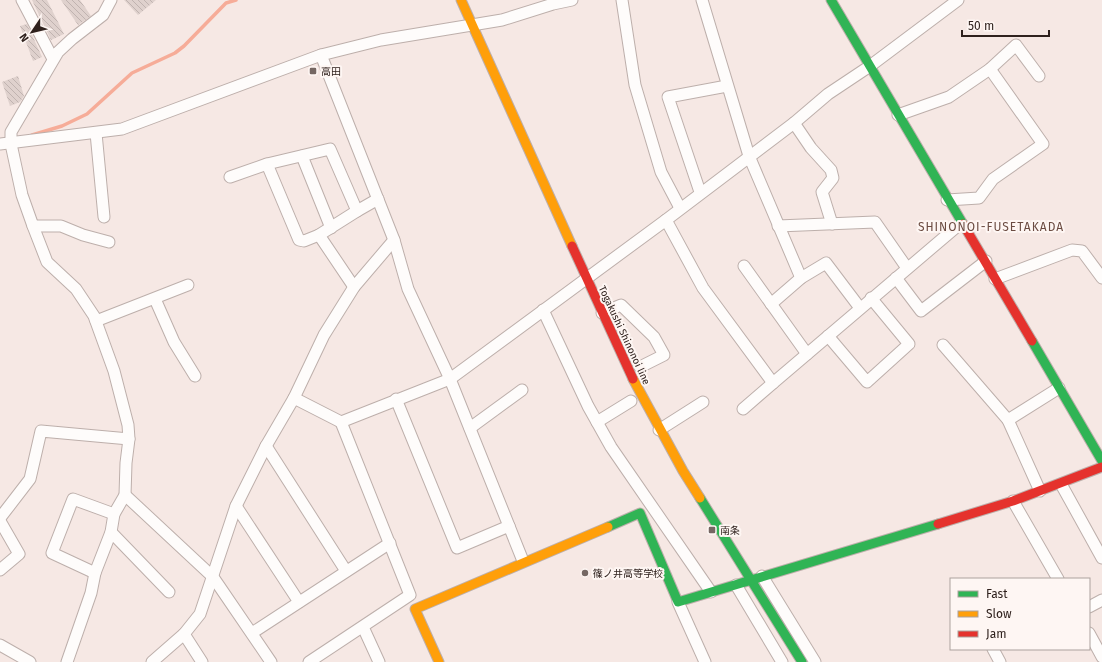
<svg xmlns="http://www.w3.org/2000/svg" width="1102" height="662" font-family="'Fira Sans','Noto Sans JP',sans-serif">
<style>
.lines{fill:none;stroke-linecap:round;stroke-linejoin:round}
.stream{stroke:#f6ac98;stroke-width:3.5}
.building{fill:url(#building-back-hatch)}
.street-casing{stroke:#bdafab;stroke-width:13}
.fast-casing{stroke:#bdafab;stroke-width:11}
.slow-casing{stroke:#bdafab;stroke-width:11}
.jam-casing{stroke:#bdafab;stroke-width:11}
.street{stroke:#fefcfb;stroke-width:11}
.fast{stroke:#30b455;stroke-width:9}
.slow{stroke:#ff9f0a;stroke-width:9}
.jam{stroke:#e5322d;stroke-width:9}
.poi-dot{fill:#756763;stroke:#fef6f3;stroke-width:1.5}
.labels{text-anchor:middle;stroke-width:4;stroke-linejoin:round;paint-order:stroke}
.poi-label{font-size:10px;fill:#2f211d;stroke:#fef6f3;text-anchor:start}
.street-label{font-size:10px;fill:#2f211d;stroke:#fef6f3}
.quarter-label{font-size:12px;letter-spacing:1px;fill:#6b4b41;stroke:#fef6f3}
</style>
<defs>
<pattern id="building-back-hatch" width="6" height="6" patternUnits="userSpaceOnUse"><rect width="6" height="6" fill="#dfd1cd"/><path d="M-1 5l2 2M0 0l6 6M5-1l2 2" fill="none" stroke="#c0b3b0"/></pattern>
</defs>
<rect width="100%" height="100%" fill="#f6e8e4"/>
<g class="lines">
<polyline class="stream" points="32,135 62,126 87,114 132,73 175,53 184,46 226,3 236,0"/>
</g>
<g class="building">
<polygon points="32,0 47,0 64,34 51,40"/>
<polygon points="61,0 80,0 91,16 78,25"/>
<polygon points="124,0 156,0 138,15"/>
<polygon points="27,24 42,57 33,61 20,26"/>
<polygon points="18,76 24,96 20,102 10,106 2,82"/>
</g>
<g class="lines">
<g class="street-casing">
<g id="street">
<polyline points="22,0 53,59"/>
<polyline points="622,0 635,85 661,172 680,208"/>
<polyline points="702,0 749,156 801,278"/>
<polyline points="321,55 394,240 408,289 450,379 523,561"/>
<polyline points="898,115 949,97 990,69 1016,45 1039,76"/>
<polyline points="794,123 811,148 831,170 833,178 822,192 832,224"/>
<polyline points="96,133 104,217"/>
<polyline points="0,144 122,129 321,55 381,40 502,20 553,4 572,0"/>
<polyline points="302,156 331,228"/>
<polyline points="267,164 299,240 304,241 319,235"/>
<polyline points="230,177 267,164 330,149 357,211 319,235 354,287"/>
<polyline points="700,192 668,97 727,86"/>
<polyline points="947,200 979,198 993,179 1043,144 990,69"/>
<polyline points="357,211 378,199"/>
<polyline points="666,220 703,288 773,383 961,223"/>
<polyline points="33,226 61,226 83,235 109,242"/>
<polyline points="778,226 875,222 907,268"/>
<polyline points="744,266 807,354"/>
<polyline points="896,278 921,311 986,261"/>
<polyline points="995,279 1072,250 1082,251 1102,278"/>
<polyline points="155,299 174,342 195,376"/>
<polyline points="771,304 801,278 826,263 860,308"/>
<polyline points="543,310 588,406 611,447 711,592"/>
<polyline points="602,313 621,305 654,337 664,355 640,367"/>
<polyline points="96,321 188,285"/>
<polyline points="828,336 867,382 909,344 871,298"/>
<polyline points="943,345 1008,420 1040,491"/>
<polyline points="294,398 341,422 450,379 666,220 794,123 828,94 870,66 958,0"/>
<polyline points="396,399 457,548 509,526"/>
<polyline points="743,409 773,383"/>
<polyline points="1008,420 1059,388"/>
<polyline points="597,422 631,401"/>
<polyline points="470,428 522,390"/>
<polyline points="659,430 703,402"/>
<polyline points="266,446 346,571"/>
<polyline points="1061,484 1102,558"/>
<polyline points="125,495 213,577 271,662"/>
<polyline points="1013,501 1058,579"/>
<polyline points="236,506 299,602"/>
<polyline points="0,518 30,479 41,431 129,439"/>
<polyline points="0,521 19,554 0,570"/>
<polyline points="111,532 169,592"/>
<polyline points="95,573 52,553 73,499 114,514"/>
<polyline points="762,576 815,662"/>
<polyline points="736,585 782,662"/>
<polyline points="678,602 705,662"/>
<polyline points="1089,607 1102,600"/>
<polyline points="363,627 379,662"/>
<polyline points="252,633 390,543"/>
<polyline points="1089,633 1102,657"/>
<polyline points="184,634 202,662"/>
<polyline points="0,645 30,662"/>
<polyline points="993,649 1000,662"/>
<polyline points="67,662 91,593 95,573 111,532 114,514 125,495 126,463 129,439 128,425 114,371 94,316 76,289 47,262 33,226 22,195 11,144 11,132 58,52 72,39 103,15 111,0"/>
<polyline points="152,662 184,634 200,614 236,506 266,446 294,398 324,335 354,287 394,240"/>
<polyline points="309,662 410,595 341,422"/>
</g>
</g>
<g class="fast-casing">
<g id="fast">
<polyline points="831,0 963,224"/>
<polyline points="1032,341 1102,461"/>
<polyline points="700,498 802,662"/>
<polyline points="608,527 640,513 678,602 938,524"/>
</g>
</g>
<g class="slow-casing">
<g id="slow">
<polyline points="461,0 572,246"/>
<polyline points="633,379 683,471 700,498"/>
<polyline points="439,662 415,609 608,527"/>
</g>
</g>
<g class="jam-casing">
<g id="jam">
<polyline points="963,224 1032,341"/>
<polyline points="572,246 633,379"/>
<polyline points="938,524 1013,501 1102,467"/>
</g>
</g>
<use href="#street" class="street"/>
<use href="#fast" class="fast"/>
<use href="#slow" class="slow"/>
<use href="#jam" class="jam"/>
</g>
<g class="poi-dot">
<rect x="309" y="67" width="8" height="8" rx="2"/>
<rect x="708" y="526" width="8" height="8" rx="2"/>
<circle cx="585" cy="573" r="4"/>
</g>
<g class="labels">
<g class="poi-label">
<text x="321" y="75">高田</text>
<text x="720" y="534">南条</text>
<text x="593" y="577">篠ノ井高等学校</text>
</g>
<g class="street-label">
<text transform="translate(625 335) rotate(65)" y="4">Togakushi Shinonoi line</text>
</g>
<g class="quarter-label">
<text x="991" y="231">SHINONOI-FUSETAKADA</text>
</g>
</g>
<rect x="950" y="578" width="140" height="72" fill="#fef6f3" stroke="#aba19d"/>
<rect x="958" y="591" width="20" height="6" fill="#30b455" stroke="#aba19d"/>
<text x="986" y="598" font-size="12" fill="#2f211d">Fast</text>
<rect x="958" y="611" width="20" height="6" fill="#ff9f0a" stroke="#aba19d"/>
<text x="986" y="618" font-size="12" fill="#2f211d">Slow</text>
<rect x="958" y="631" width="20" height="6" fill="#e5322d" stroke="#aba19d"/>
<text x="986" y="638" font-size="12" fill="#2f211d">Jam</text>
<g transform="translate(32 32) rotate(235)" stroke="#fef6f3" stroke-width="3" paint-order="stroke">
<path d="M0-3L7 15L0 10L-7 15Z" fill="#2f211d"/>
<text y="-6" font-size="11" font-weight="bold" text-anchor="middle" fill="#2f211d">N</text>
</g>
<path d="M962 30v6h87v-6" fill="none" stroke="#2f211d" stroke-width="2"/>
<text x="968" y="30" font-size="12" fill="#2f211d" stroke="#fef6f3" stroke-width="3" paint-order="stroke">50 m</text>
</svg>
